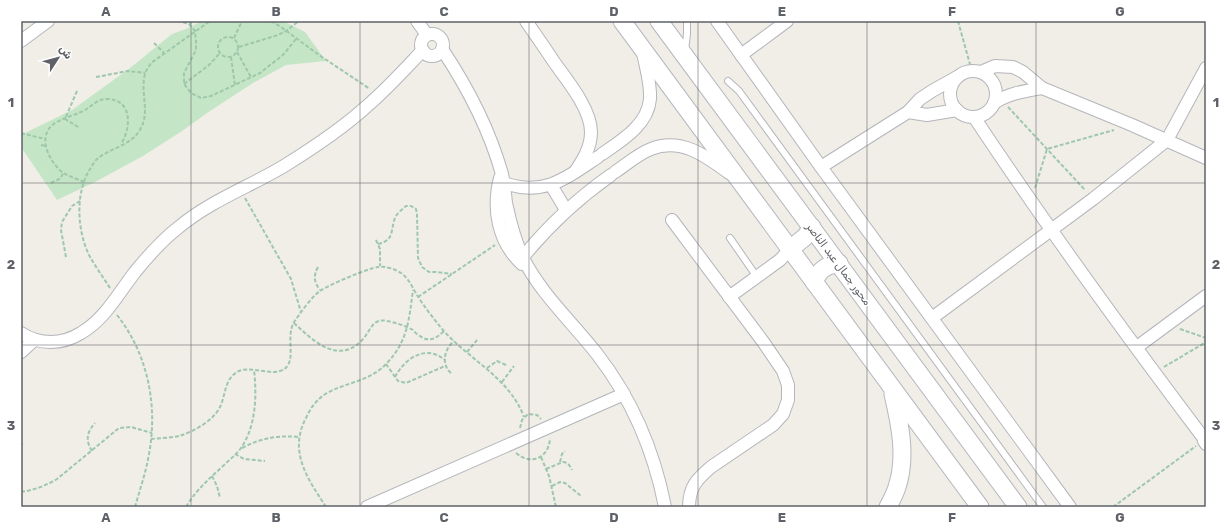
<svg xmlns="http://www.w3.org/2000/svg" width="1227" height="528" font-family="Rubik,Cairo,sans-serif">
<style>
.green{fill:#c5e6c6}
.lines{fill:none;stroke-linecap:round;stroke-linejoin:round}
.lane-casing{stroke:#b4b6bb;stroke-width:8}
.street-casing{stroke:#b4b6bb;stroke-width:14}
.secondary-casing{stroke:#b5b8be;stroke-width:19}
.path{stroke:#9ec7ac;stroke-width:2;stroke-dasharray:4 2;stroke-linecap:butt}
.lane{stroke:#fff;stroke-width:6}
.street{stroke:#fff;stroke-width:12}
.secondary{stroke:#fff;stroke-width:17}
.grid{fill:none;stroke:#5e6167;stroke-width:1;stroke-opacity:0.55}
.labels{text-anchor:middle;stroke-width:3;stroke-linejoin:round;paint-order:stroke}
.street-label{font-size:11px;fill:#5e6167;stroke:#fff}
.neatline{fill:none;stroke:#5e6167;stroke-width:1.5}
.grid-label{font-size:13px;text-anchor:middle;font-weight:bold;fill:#5e6167}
</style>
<rect width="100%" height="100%" fill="#f0eee7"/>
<polygon class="green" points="202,21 283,21 305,32 326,61 286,65 253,83 210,111 182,131 143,156 95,182 57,200 21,147 21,135 72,110 130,68 172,34 186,29"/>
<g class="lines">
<g class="lane-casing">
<g id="lane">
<polyline points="685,51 687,34 687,21"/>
<polyline points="728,81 739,91 1043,507"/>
<polyline points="730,238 757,277"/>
</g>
</g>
<g class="street-casing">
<g id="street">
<polyline points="417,21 427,35"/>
<path d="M526,21C535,34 545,48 554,62C567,80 591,109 591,132C591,148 583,160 575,172"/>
<polyline points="717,21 821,167 1070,507"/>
<circle cx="432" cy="45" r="11"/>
<polyline points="21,41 48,21"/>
<path d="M442,49C468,88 489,128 502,174C504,183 505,193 506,203C510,222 515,241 523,258C541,294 572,322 597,354C632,399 654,451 665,507"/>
<polyline points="741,55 787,21"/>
<circle cx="973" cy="94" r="23"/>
<polyline points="981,72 995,66 1013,67 1023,72 1042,88 1132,125 1206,158"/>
<path d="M994,103C1009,93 1025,91 1042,88"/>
<polyline points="908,112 927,115 957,110"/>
<path d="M974,117C1047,227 1125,334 1205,440L1204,441L1206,444"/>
<path d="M602,154C621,141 648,125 650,99C651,84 646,68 643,53"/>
<polyline points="821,167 908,112 920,99 932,91 957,77"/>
<path d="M615,172C627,164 638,154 651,149C681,137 706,156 729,173"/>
<path d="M500,178C492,209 498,242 522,264"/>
<path d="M504,183C544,197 566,178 598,157"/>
<polyline points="551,185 566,210"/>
<path d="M672,220L764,343L783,371L788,385V400L783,414L773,425L711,467C697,479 689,487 689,507"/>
<path d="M523,257C549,225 577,199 611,175"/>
<polyline points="729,297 780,260 790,249"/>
<polyline points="932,318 1093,199 1167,140 1206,68"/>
<path d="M21,333C39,345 62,345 81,333C105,319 118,294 135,272C148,256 162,240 179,227C210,201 249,187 284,166C313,148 342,129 367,106C387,89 405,69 423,50"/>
<polyline points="1137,347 1206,296"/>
<polyline points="21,352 34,340"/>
<polyline points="367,507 624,394"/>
</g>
</g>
<g class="secondary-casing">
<g id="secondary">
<polyline points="622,21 980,507"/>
<polyline points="659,21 1018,507"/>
<polyline points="790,249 805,237 812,227"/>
<path d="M814,282C819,270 826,265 839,263"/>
<path d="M888,507C891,501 895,494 897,487C907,457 900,424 893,394"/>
</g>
</g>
<g class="path">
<polyline points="271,21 281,27 319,55 370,89"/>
<polyline points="958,21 971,68"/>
<polyline points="183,22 190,25 195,31 196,41 196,50 184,73 184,84 191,93 201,98 211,96 260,73 283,55 296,39"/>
<polyline points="190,25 191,21"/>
<circle cx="228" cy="47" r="10"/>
<polyline points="234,38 242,21"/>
<polyline points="154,43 164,53"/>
<polyline points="239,47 278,35 286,31 299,21"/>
<polyline points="237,52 251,77"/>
<polyline points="231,57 235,85"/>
<polyline points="96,77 128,71 145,73"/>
<polyline points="184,84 209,65 220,53"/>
<polyline points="77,91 65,119 80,128"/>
<polyline points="1008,107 1085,190"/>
<polyline points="21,133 45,139"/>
<polyline points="41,145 46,146"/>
<path d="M84,182C77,179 68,176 62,172C50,162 38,140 51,126C59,119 72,116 81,112C91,108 97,98 108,99C133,100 131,129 121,144"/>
<polyline points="51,183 61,178 63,173"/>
<polyline points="1035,188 1047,149 1114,130"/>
<polyline points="245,198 291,279 301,312"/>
<polyline points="376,240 380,249 380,266"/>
<path d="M378,244C393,241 391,232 394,221C395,215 401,210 406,206H411L416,209L417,214L418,258L422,267L429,272H437L452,274"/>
<polyline points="66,257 61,230 62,222 72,206 80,201"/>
<path d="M318,267C313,276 314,282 320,290"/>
<path d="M110,288C103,277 95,266 89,255C77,230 75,193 90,169C92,166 94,162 97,159C110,148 133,145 141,128C150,111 140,92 145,74C146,70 149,67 151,63L210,21"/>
<polyline points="418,297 495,245"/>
<path d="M117,315C148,354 158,406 149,454C146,472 140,489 135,507"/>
<path d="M294,323C314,342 340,366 364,338C371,329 373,318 387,321C394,322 406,326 413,330C415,332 417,335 420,336C429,343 437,338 444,331"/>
<polyline points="1180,329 1206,338"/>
<polyline points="467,352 477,340"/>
<polyline points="386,364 398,381 406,383 445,366"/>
<polyline points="1164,367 1206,342"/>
<polyline points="487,368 497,361 506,365"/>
<path d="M451,373C441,365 444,349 454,341"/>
<path d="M395,377C405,358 426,344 445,360"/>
<polyline points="502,382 514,366"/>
<polyline points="520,428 522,420 528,414 537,415 541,419"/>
<path d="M151,439C160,438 170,438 179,436C193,432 213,421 220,407C226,395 224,378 239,371C253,365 279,380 288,365C294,356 287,337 293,324C297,317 313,295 320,291C328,285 369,268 378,267C386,266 395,269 401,273C410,279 413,290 419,298C426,309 434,319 442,329C469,360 509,377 524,417"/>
<polyline points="21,444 23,444"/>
<path d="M242,448C261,438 278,435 299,437"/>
<path d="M92,451C85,440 87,432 95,423"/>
<path d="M516,453C531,466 549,458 550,438"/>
<polyline points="235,454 244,459 265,461"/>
<polyline points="541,457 549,476 556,507"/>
<polyline points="560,462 562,454 565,451"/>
<path d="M546,469L563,462C568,462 570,466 572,470"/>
<polyline points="212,476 217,486 220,498"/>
<polyline points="552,486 560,482 565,483 581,496"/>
<path d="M21,492C34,490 45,486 57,479L119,428L131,427L152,433"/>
<path d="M186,507C196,490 209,479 223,466C229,460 236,455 241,448C256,426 257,396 254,370"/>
<path d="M326,507C308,479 288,452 306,418C311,407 317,399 327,393C347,382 371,381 387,363C408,341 409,319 413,290"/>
<polyline points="1113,507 1196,446"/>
</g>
<use href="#lane" class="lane"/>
<use href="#street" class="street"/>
<use href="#secondary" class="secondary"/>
</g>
<path class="grid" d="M191,21V507M360,21V507M529,21V507M698,21V507M867,21V507M1036,21V507M21,183H1206M21,345H1206"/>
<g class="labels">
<g class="street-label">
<text transform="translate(839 264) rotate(53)" y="4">محور جمال عبد الناصر</text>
</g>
</g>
<rect width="1227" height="528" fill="none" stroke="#ffffff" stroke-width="44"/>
<g transform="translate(58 58) rotate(54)" stroke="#ffffff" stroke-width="3" paint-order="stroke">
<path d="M0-3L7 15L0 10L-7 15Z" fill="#5e6167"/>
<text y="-6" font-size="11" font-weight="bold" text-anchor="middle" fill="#5e6167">ش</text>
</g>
<rect x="22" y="22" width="1183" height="484" class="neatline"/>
<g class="grid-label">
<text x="106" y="16">A</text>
<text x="276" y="16">B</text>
<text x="444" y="16">C</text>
<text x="614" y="16">D</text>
<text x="782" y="16">E</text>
<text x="952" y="16">F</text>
<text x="1120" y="16">G</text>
<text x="11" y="107">1</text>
<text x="1216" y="107">1</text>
<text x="11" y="269">2</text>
<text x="1216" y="269">2</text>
<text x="11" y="430">3</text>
<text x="1216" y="430">3</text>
<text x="106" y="522">A</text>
<text x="276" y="522">B</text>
<text x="444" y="522">C</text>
<text x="614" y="522">D</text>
<text x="782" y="522">E</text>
<text x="952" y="522">F</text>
<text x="1120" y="522">G</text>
</g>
</svg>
